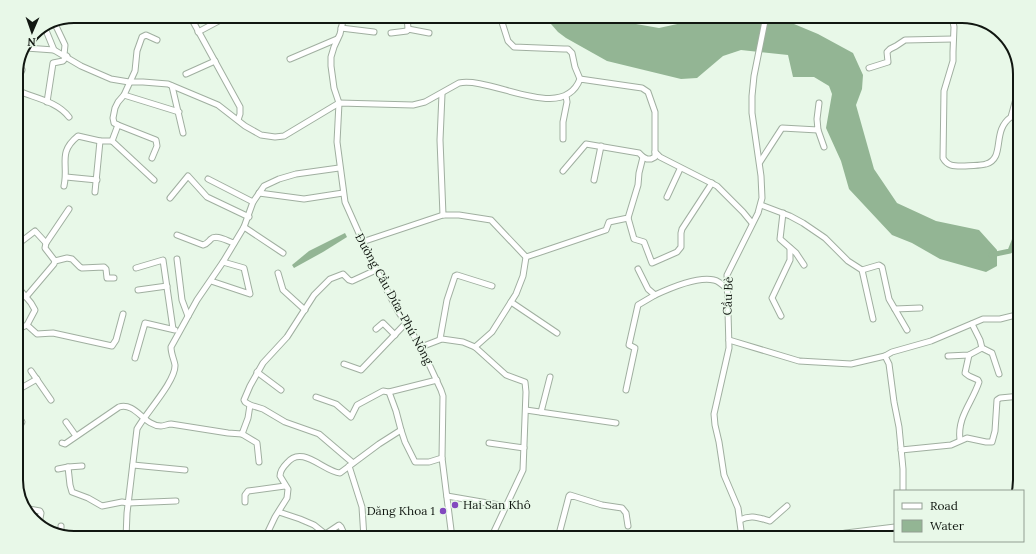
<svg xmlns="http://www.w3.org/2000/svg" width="1036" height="554" font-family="Lora,serif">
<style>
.water{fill:#93b594}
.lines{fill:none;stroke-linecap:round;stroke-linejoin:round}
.canal{stroke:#93b594;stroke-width:5}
.minor-casing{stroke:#a0afa0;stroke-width:7}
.minor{stroke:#fff;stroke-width:5}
.poi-dot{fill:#8349bf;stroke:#e8f8e8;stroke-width:1.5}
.labels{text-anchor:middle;stroke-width:3.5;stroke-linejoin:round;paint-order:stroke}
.street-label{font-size:12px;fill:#111711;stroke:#e8f8e8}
.poi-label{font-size:12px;fill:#111711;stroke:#e8f8e8;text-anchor:start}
.rim{fill:none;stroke:#111711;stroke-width:2}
</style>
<rect width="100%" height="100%" fill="#e8f8e8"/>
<g class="water">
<polygon points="544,16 612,16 636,24 659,28 714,16 734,19 744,16 761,17 782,19 818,34 853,53 863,75 862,89 856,105 874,169 897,203 936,221 979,230 997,250 997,266 986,272 940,259 912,243 892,235 849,189 841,161 826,128 832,94 829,86 814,77 793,77 788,55 741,50 723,56 697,78 681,79 607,61 566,38 558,32"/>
<polygon points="345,233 347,237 323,252 294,268 292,265 309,251"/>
</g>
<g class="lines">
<polyline class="canal" points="991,255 1010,251 1016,236 1020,175"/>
<g class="minor-casing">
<g id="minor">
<polyline points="190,16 240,107 240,114 238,120"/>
<polyline points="344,16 340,34 334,47 331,57 331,66 334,88 339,103 337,142 345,202 370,258 398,311 421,347 441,390 443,396 442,458 452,538"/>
<polyline points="407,16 408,29"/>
<polyline points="500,16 508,41 514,47 564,49 568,49 572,53 575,67 580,79"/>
<path d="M952,16L954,27L953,52V61L944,91L943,158C948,167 955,166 965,166C972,165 980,166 986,164C1006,158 991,131 1011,117L1016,99L1020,90"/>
<polyline points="55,24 65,45 64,55"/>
<polyline points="45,28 54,50"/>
<polyline points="341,28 374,32"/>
<polyline points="198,32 228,16"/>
<polyline points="391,33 407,31 408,29 429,33"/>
<path d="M26,48L54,50L81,66L111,79L129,82H143L168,84L218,105L245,126L261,135L275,137L284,136L339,103L413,105L425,102L459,83C491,76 563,124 580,79L642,88L648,92L655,112V152L660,157L717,186L743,212L752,223"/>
<polyline points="290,59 337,39"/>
<polyline points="869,68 888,62 887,52 890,49 896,46 905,40 953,39"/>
<polyline points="186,74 215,61"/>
<polyline points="16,83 22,70"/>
<polyline points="172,86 183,133"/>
<path d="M16,90C34,98 57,101 69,117"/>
<polyline points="442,94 440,140 443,215"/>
<polyline points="124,95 179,112"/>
<polyline points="47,102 53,63 63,61 67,56"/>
<polyline points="818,130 824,147"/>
<polyline points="563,139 563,122 567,102 566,96"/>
<polyline points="112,141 154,180"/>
<polyline points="152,158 157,146 156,140 118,125 114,123 113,118 115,108 118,102 124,95 135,71 137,51 142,37 146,35 157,40"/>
<polyline points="760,162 782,128 818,130 817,119 819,103"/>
<polyline points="563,171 586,144 639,153 643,157"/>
<polyline points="66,177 97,180"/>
<polyline points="208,179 253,202"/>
<polyline points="594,180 601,146"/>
<path d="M64,186C69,164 57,153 78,136L100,141"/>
<polyline points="95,192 100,141 112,141 118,125"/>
<polyline points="259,193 304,199 343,193"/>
<polyline points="667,197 680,169"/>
<polyline points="170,198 188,176 207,197 249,217"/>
<polyline points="761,205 790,216 803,223 825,238 848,261 862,270 873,319"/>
<polyline points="783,213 780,239 796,253 804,265"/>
<polyline points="628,218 634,239 644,242 652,263 677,252 681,247 681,233 682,229 712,183"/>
<polyline points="244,227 283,253"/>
<path d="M177,235L203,245C207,244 208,242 211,239C216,234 227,241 234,243"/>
<polyline points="22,241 35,231 46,243"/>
<polyline points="362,242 443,215 459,215 491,220 526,257 523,276 516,294 492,332 475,347"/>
<polyline points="526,257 606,230 609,222 628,218 638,185 639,173 643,157 647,159 651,159 655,157 655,152"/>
<polyline points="177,259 182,300 188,316"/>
<polyline points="55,261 45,248 46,243 69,209"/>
<polyline points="136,268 163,260 173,329"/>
<path d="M638,269L648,289L655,295C670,288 698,276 714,280C719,281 723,285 727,289"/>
<polyline points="862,270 879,265 882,267 889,299 907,330"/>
<polyline points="278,273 283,290 305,310"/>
<polyline points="211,281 250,294 244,268 223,262"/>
<polyline points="16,285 31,303 35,310 27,325 16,330"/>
<polyline points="138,290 167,286"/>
<polyline points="26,297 54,264 55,261 67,258 72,259 80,267 82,268 104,267 106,269 107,278 114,278"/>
<polyline points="511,302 557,333"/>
<polyline points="895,309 920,308"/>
<polyline points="781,316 772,298 790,260 790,248"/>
<polyline points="972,324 980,340 982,348 992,353 999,374"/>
<polyline points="27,325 37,334 53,333 112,346 116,340 123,314"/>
<polyline points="376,329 383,323 395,335"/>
<polyline points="440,339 447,300 455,276 457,275 492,286"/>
<polyline points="729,340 799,361 851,364 885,356 889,364 894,402 899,427 903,469 903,491"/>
<polyline points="421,347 442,339 463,342 475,347 506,375 525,382 526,392 523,470 491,538"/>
<polyline points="885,356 892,352 931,341 983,319 1000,319 1020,314"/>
<polyline points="948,356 969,355 982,348"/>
<polyline points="135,358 145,323 175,330"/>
<polyline points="344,364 361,370 405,324"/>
<polyline points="31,371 51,400"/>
<polyline points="257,372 281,390"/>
<polyline points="626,390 635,348 629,345 638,305 655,295"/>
<polyline points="16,391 37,379"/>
<polyline points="389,392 396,411 401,430"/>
<polyline points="316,397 336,404 351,417 357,405 383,391 389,392 437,380"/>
<polyline points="250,405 263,409 285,422 319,434 353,463"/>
<polyline points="526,410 616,423"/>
<polyline points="541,412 550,377"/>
<polyline points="16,413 22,422 21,424 16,427"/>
<polyline points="66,422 76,436"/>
<polyline points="242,434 257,443 259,462"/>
<path d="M960,440C957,417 972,403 979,382L978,380L969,376L965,373L969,355"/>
<path d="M62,443L65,444L119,407C136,402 144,426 161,426C164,426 168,424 171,424L228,433L242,434L248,418L250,405L245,402L244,400L250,386L263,363L287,337L314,295L330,279L343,274L349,280L352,281L376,270"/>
<polyline points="489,443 524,448"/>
<polyline points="901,450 951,445 967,438 986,442 992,442 995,431 997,400 1000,398 1020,396"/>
<polyline points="133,465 185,470"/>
<polyline points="349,466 362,507 364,538"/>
<polyline points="68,467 82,466"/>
<polyline points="58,469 68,467 70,485 72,492 88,498 102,506 122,502 128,503 176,501"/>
<polyline points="447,496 505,506"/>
<polyline points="245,502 245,495 248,491 285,486"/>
<polyline points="29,509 40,511 41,513 39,524"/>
<polyline points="279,512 300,519 314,525 324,533 327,533 339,525 341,527 346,538"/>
<path d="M740,520C751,514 759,518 770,521L787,506"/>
<polyline points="61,526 61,535"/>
<path d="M126,538L127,513L137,429C145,414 176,381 175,365C174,359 171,354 171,347L197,300L223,262L244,227L253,202L264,186L279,179L296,174L339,168"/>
<path d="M265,538L275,517L287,498L288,489L280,476C280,471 283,467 287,463C302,444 324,472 340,473L379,444L401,430L405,442L415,462H429L442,458"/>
<polyline points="558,538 569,496 570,495 602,505 622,508 626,513 628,526"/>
<polyline points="742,538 738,508 724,475 719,442 715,425 714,414 729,348 727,275 758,213 762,198 761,176 752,113 752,96 754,76 766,16"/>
<polyline points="821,538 846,533 895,527"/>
</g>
</g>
<use href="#minor" class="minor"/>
</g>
<g class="poi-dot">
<circle cx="455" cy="505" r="4"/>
<circle cx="443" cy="511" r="4"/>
</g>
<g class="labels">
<g class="street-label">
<text transform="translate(728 296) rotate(-88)" y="4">Cầu Bè</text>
<text transform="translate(394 299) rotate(61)" y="4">Đường Cầu Dứa-Phú Nông</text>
</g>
<g class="poi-label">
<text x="463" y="509">Hai San Khô</text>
<text x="435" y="515" text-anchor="end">Dăng Khoa 1</text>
</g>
</g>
<path d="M0 0H1036V554H0ZM74 23H962A51 51 0 0 1 1013 74V480A51 51 0 0 1 962 531H74A51 51 0 0 1 23 480V74A51 51 0 0 1 74 23Z" fill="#e8f8e8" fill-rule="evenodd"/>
<path class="rim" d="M74 23H962A51 51 0 0 1 1013 74V480A51 51 0 0 1 962 531H74A51 51 0 0 1 23 480V74A51 51 0 0 1 74 23Z"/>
<rect x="894" y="490" width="130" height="52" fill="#e8f8e8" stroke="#929e92"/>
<rect x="902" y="503" width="20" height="6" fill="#ffffff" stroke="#929e92"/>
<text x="930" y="510" font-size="12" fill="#111711">Road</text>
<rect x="902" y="520" width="20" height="12" fill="#93b594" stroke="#929e92"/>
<text x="930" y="530" font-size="12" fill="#111711">Water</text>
<g transform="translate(32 32) rotate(182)" stroke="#e8f8e8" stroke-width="3" paint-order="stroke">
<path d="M0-3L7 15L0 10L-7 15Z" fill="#111711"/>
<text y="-6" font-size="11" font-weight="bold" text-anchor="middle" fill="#111711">N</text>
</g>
</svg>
